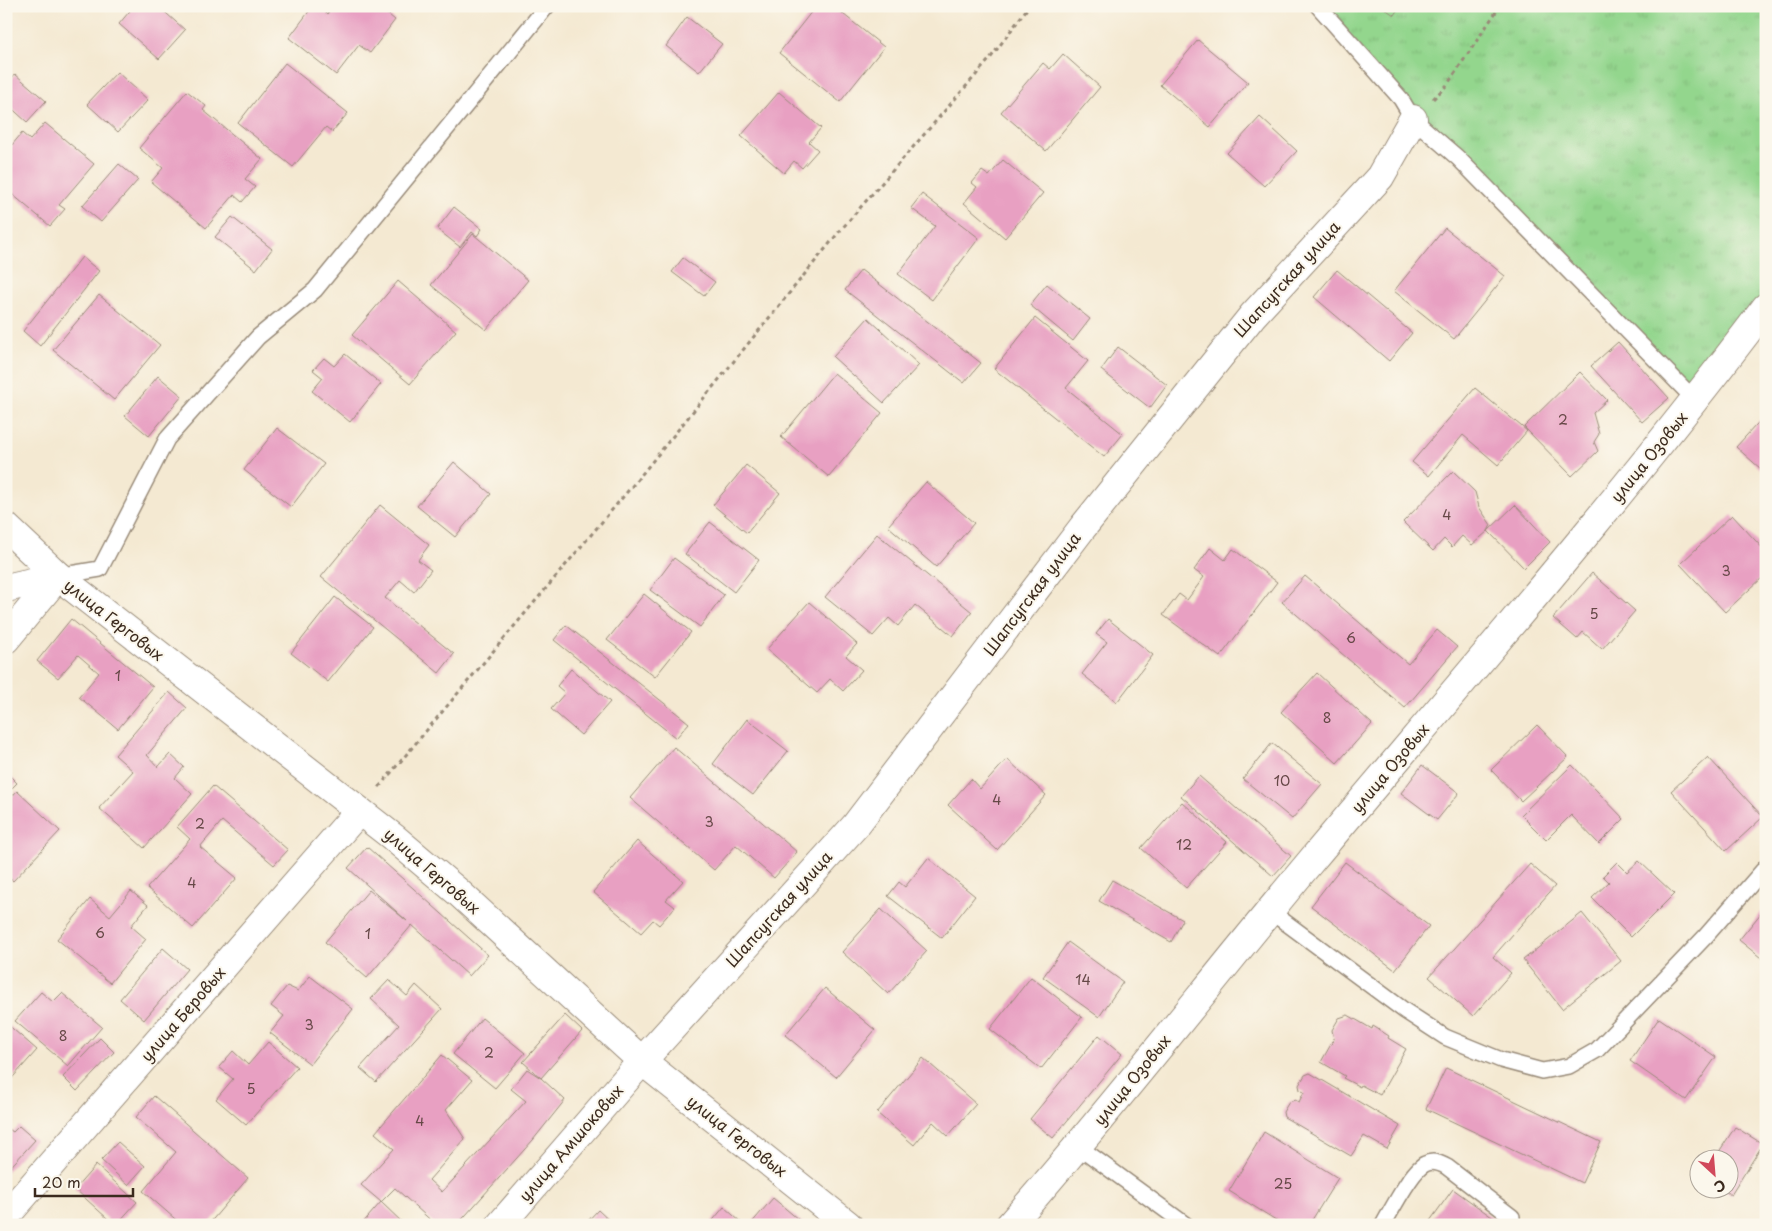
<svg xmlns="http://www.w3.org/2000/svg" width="1772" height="1231" font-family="'Playpen Sans',sans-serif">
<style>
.grass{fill:url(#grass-tufts);stroke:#678056}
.building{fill:#e8a0c2}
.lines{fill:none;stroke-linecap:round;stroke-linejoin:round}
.service-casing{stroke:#988a78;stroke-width:18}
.minor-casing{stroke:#988a78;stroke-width:30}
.path{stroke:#988a78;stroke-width:3;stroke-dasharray:4 4;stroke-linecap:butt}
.service{stroke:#fff;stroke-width:15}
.minor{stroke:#fff;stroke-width:28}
.labels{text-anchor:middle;stroke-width:4;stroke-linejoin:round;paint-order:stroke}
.number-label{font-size:14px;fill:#664847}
.street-label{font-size:16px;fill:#3b2a1e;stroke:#fbf7ec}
</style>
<defs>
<pattern id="grass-tufts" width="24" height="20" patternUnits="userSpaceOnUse" patternTransform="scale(1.25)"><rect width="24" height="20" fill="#93d68d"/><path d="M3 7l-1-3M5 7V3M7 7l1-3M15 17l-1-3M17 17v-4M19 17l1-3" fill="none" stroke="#80b879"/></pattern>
</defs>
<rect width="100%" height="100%" fill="#fbf7ec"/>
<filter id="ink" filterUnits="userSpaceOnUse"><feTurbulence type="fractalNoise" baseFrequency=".02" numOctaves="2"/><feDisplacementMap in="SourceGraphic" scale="10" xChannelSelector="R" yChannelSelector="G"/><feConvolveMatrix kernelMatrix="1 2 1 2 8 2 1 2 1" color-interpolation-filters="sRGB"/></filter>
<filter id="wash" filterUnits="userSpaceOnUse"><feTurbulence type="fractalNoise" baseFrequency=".0096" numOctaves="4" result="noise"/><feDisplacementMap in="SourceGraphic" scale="20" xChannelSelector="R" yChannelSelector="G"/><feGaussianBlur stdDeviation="1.12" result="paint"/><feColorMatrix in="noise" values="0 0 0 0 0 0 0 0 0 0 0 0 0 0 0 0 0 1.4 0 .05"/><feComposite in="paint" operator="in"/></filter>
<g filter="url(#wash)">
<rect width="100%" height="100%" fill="#f4e9d2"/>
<polygon class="grass" points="1318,6 1766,6 1766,307 1695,400 1458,158"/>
<g id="blocks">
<g class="building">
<polygon points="134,6 158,6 185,30 159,59 119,24"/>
<polygon points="313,6 318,6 327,14 333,6 378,6 395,20 370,53 359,45 336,75 289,38"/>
<polygon points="816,6 833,6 884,47 840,102 779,53"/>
<polygon points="1381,6 1400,6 1394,15"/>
<polygon points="687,17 722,44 699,72 666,46"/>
<polygon points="1198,40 1248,82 1210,127 1160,85"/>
<polygon points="1063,54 1100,87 1046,151 1001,112 1043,63 1050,69"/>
<polygon points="285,63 348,113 332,132 326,127 293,167 238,123"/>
<polygon points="117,72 148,100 118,132 87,104"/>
<polygon points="15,74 46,101 27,122 6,103 6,85"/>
<polygon points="187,91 206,106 203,110 262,159 245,179 255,187 242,202 234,195 206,228 151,182 163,168 139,148"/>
<polygon points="779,92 821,128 809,142 818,150 802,168 794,161 784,173 741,136"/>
<polygon points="1260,117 1297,151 1264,186 1227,153"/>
<polygon points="45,123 94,164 59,205 65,209 50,226 6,189 6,152 22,133 30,140"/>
<polygon points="1003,160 1043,193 1005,238 964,203 977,187 972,183 982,171 989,176"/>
<polygon points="119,164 138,180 101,222 82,206"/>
<polygon points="922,194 979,238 932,300 898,274 935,226 911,208"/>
<polygon points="454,207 482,229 477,236 472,232 460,247 437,229"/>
<polygon points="232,217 272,249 256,270 215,237"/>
<polygon points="1445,228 1505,276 1454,339 1394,291"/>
<polygon points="473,234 528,280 486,330 431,285"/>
<polygon points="82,257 99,271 40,346 23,331"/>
<polygon points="683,258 715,282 704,296 672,272"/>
<polygon points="861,270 981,363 964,383 845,290"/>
<polygon points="1337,270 1412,333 1389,361 1314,297"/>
<polygon points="398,281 456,331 410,384 352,335"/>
<polygon points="1047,284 1090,319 1073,341 1030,305"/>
<polygon points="99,295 160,345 114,400 53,350"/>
<polygon points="868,318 919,365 884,403 833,357"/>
<polygon points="1035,318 1088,361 1066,388 1123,434 1104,457 994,369"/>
<polygon points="1618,342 1669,398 1642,422 1591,366"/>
<polygon points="1118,347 1167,385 1150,408 1101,370"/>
<polygon points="345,354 381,384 350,422 312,391 323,378 313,370 324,358 334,366"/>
<polygon points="1580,372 1607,400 1593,413 1599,434 1594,442 1598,451 1572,476 1524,427"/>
<polygon points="834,373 882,413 829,477 781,437"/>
<polygon points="158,376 182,396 149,436 125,416"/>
<polygon points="1475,388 1527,431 1498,465 1463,435 1429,476 1412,462"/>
<polygon points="1766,414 1766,463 1761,469 1736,447"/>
<polygon points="277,428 324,464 291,507 244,470"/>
<polygon points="454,462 491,494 455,537 417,506"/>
<polygon points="746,465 780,493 747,533 713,505"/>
<polygon points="1453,471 1475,492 1479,507 1491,525 1488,531 1515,505 1550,542 1524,568 1488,531 1472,545 1462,536 1452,547 1444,539 1433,551 1403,522"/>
<polygon points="926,482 974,523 936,567 888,526"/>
<polygon points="380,505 429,545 418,560 431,570 414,592 400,580 385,598 454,654 439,673 321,577"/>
<polygon points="1732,515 1766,552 1766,582 1762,578 1725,612 1680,564"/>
<polygon points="710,522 759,560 734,592 685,554"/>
<polygon points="877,534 972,612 953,636 915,605 898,626 889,618 873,636 825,597"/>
<polygon points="1210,548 1225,560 1233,549 1277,582 1220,657 1163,615 1179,594 1187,600 1204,577 1194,570"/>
<polygon points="674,558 724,595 700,627 650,590"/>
<polygon points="1592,573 1635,611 1602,649 1583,632 1577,639 1553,618"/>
<polygon points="1305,576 1408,664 1437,630 1457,647 1405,708 1282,602"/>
<polygon points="644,594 691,632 655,677 607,640"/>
<polygon points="335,597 373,627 328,682 291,653"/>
<polygon points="809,602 857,644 846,656 862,670 843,691 830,679 817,693 767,649"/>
<polygon points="71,619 153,687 118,729 79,697 99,673 78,655 58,678 37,661"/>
<polygon points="1108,619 1153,655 1117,702 1082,674 1107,642 1096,634"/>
<polygon points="566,625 689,723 676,738 554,640"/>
<polygon points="571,669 610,702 581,735 551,709 565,693 557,686"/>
<polygon points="1317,673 1372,724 1337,763 1281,712"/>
<polygon points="169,692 187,708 147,755 158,767 170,754 184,767 175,778 192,794 144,848 99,808 133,771 115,755"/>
<polygon points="747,719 788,751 753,795 713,764"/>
<polygon points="1537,725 1568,757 1521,801 1491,770"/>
<polygon points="1272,743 1322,784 1292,819 1243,779"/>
<polygon points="674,747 797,852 774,878 736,845 714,870 630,798"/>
<polygon points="1708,757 1763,817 1726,851 1671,791"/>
<polygon points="1007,759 1046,795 997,850 948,805 971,779 980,789"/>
<polygon points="1422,765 1459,793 1437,820 1401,793"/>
<polygon points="1572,765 1624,819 1599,844 1571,815 1546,840 1521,815"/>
<polygon points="6,772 17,783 6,794"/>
<polygon points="1199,776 1291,856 1273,876 1181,796"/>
<polygon points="213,786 288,850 274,865 222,821 200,847 237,878 193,928 147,888 190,839 177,827"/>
<polygon points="17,791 60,831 13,881 6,875 6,803"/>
<polygon points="1182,802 1227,842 1186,888 1141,848"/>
<polygon points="637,841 683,881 666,900 675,907 659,925 653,920 641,933 593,892"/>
<polygon points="367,847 488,955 469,976 412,925 367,978 325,942 369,890 407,921 348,868"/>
<polygon points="928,858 975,896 942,938 888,896 899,882 905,887"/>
<polygon points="1639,861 1674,894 1631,937 1592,898 1609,882 1603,876 1617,862 1627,872"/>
<polygon points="1345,862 1429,926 1395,970 1311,906"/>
<polygon points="1530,864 1555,886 1493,957 1511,973 1473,1016 1429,977"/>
<polygon points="1112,880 1183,920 1171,942 1099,901"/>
<polygon points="131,891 148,905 131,926 146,939 110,983 57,939 90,899 110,916"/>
<polygon points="1766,907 1766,962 1739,940"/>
<polygon points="881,909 927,951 888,994 842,952"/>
<polygon points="1582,913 1621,961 1562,1009 1523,960"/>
<polygon points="1068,942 1123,982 1099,1017 1043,977"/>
<polygon points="163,948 187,969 144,1020 120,999"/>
<polygon points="310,976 353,1009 310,1064 270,1033 284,1016 271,1006 287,986 298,991"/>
<polygon points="1031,977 1082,1017 1041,1069 990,1029"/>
<polygon points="389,980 407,996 416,985 442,1009 376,1082 360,1068 399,1025 371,999"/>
<polygon points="825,988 875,1030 836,1077 785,1035"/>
<polygon points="41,992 53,1002 62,993 102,1027 68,1066 15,1021"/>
<polygon points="565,1015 582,1031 541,1078 523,1062"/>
<polygon points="1348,1015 1372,1029 1373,1026 1389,1036 1388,1038 1406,1049 1380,1095 1361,1085 1360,1087 1343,1078 1345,1076 1321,1062 1334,1039 1332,1030 1339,1018"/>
<polygon points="482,1018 525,1053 495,1088 453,1054"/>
<polygon points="1659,1018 1716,1057 1686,1100 1630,1061"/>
<polygon points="6,1023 37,1050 6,1085"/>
<polygon points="1099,1035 1122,1054 1053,1138 1030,1119"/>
<polygon points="100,1038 114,1052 77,1091 63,1077"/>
<polygon points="268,1042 297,1067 246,1125 216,1099 233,1079 219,1067 233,1051 248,1065"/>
<polygon points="442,1055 472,1080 446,1110 465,1139 429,1180 442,1192 526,1101 511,1089 527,1069 541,1078 565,1100 533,1140 457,1225 436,1225 395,1188 381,1202 361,1185 394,1149 375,1133"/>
<polygon points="923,1058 976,1104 948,1136 933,1122 914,1145 877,1113"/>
<polygon points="1446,1068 1601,1142 1582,1183 1426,1109"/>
<polygon points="1310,1073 1400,1126 1387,1149 1364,1136 1351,1156 1284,1117 1283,1112 1289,1102 1295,1100 1299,1102 1304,1092 1300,1090 1299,1085 1305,1075"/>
<polygon points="154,1096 248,1178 208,1225 182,1225 143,1191 176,1152 136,1117"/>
<polygon points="19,1126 35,1140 6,1172 6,1127 13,1132"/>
<polygon points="1735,1127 1763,1144 1731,1195 1720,1188 1730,1188 1730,1158 1715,1158"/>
<polygon points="1264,1132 1338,1178 1312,1220 1321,1225 1284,1225 1229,1191"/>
<polygon points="118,1142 145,1166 128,1185 101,1160"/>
<polygon points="96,1165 137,1202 116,1225 103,1225 108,1219 75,1189"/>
<polygon points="1453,1189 1503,1225 1427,1225"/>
<polygon points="773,1198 805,1225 750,1225"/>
<polygon points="381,1202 405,1225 361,1225"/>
<polygon points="724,1207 742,1223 740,1225 709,1225"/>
<polygon points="598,1210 614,1225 584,1225"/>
</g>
</g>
</g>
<g filter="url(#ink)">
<use href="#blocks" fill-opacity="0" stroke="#988a78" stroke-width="1"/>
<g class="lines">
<g class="service-casing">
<g id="service">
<polyline points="1318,6 1401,99 1413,119 1458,158 1695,400"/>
<polyline points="58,576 100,569 167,439 258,337 315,290 547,6"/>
<polyline points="1270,911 1405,1011 1445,1037 1501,1060 1542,1071 1569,1066 1597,1050 1705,937 1766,867"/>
<polyline points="1078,1146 1186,1225"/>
<path d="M1383,1225C1391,1211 1412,1170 1425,1164C1433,1160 1440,1163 1447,1167L1512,1217V1225"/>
</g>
</g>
<g class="minor-casing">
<g id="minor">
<polyline points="6,527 58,576 393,837 458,892 642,1061 848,1225"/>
<polyline points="6,588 58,576"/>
<polyline points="6,639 58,576"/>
<polyline points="6,1216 359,811"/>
<polyline points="500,1225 642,1061 855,826 1083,527 1253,315 1380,177 1413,119"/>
<path d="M1010,1225C1114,1107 1210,982 1311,861C1465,678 1622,498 1766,307"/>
</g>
</g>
<g class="path">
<polyline points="1433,99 1447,85 1500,6"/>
<polyline points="379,787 638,479 839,232 989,60 1029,6"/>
</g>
<use href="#service" class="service"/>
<use href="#minor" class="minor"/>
</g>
</g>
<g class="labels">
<g class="number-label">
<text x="1563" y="425">2</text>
<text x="1447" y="520">4</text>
<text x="1726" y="576">3</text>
<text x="1594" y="619">5</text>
<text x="1351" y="643">6</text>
<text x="118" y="681">1</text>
<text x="1327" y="723">8</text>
<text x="1282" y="786">10</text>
<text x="997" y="805">4</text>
<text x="709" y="827">3</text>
<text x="200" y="829">2</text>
<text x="1184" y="850">12</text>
<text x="192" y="888">4</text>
<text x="100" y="938">6</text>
<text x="368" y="939">1</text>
<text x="1083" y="985">14</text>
<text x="309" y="1030">3</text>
<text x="63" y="1041">8</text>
<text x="489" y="1058">2</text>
<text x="251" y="1094">5</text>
<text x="420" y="1126">4</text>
<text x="1283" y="1189">25</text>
</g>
<g class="street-label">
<text transform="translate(1287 279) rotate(-48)" y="6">Шапсугская улица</text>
<text transform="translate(1649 457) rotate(-51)" y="6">улица Озовых</text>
<text transform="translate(1032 594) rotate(-53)" y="6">Шапсугская улица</text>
<text transform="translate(114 620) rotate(38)" y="6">улица Герговых</text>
<text transform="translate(1390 768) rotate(-50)" y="6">улица Озовых</text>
<text transform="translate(432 871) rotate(41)" y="6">улица Герговых</text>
<text transform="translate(779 909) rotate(-48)" y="6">Шапсугская улица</text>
<text transform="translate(183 1014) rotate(-49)" y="6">улица Беровых</text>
<text transform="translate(1132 1080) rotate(-51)" y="6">улица Озовых</text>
<text transform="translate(737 1136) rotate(38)" y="6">улица Герговых</text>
<text transform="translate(571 1143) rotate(-49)" y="6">улица Амшоковых</text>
</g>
</g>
<rect width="1772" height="1231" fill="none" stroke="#fbf7ec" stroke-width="25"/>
<g transform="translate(1714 1174) rotate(154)"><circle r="24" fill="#fbf7ec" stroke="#aea59a"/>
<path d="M0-4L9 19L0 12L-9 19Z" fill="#d1495b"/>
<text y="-8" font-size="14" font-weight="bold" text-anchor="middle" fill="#3b2a1e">С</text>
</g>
<path d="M35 1188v8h98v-8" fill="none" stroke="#3b2a1e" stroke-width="2.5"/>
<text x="42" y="1188" font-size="15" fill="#3b2a1e" stroke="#fbf7ec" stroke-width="4" paint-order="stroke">20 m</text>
</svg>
